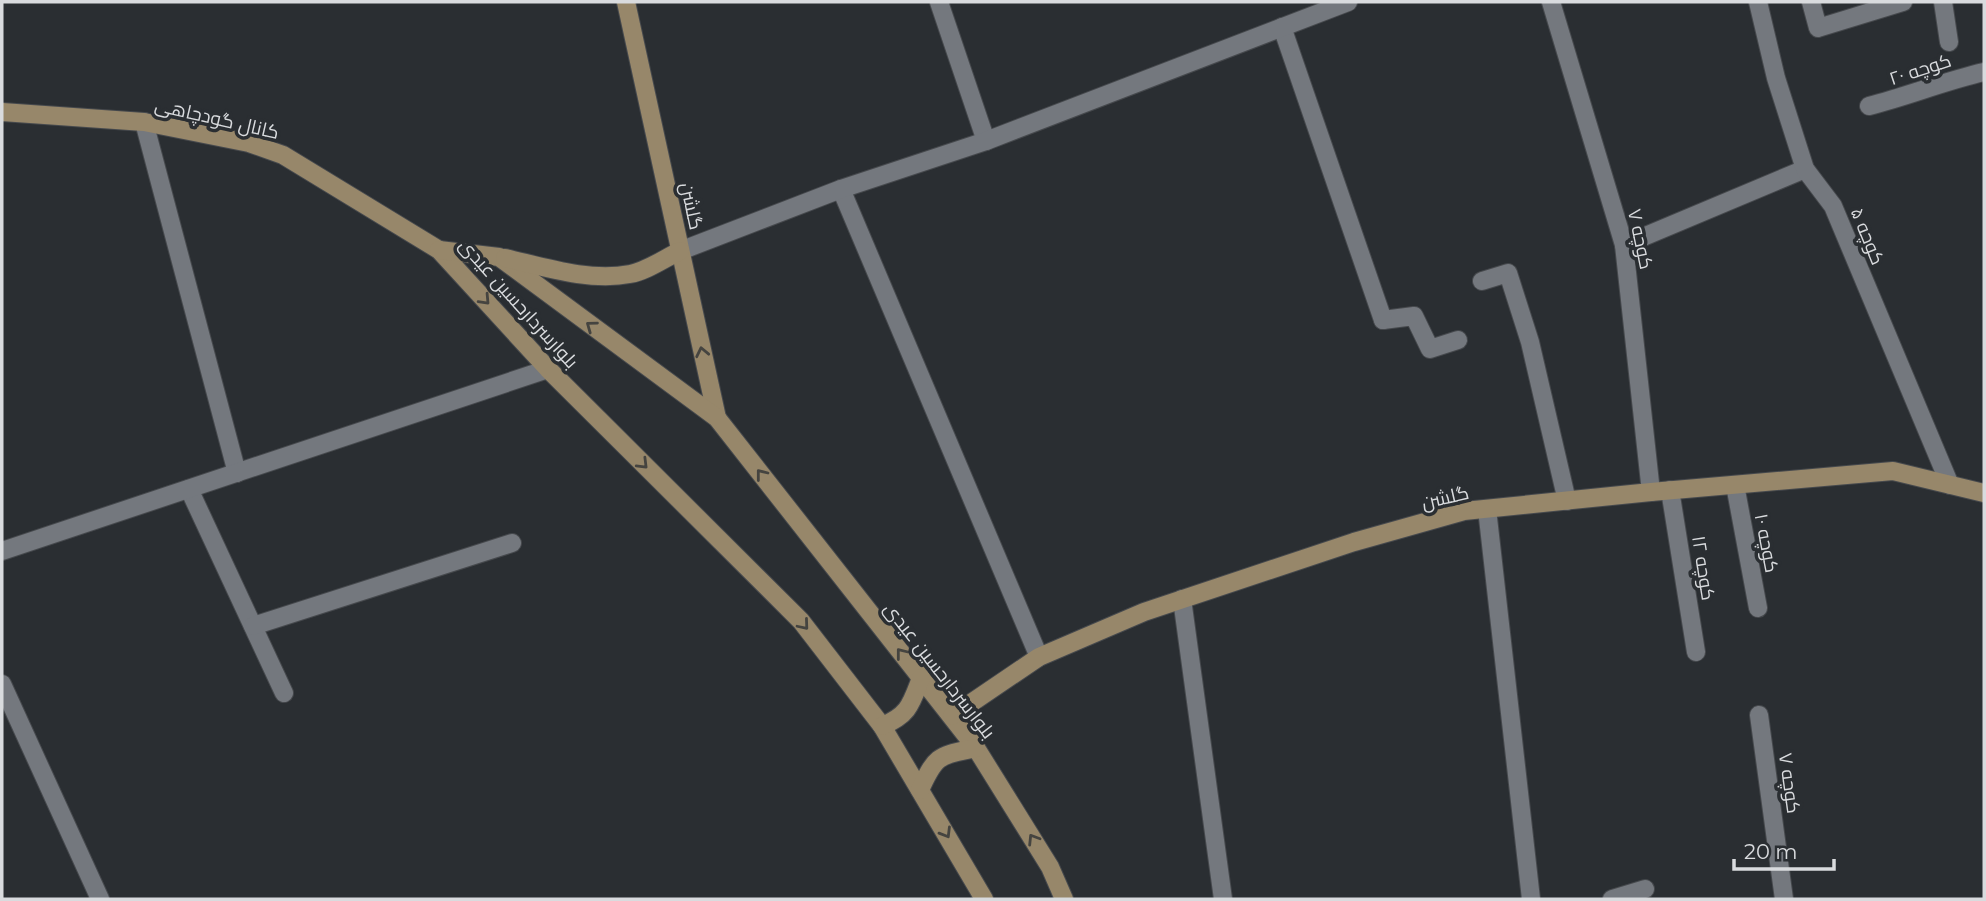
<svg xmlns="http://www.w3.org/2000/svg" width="1986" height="901" font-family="Montserrat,Cairo,sans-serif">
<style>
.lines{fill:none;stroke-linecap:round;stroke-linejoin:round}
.lane-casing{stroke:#46494d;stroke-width:20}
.street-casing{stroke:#46494d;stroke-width:20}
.secondary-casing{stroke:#46494d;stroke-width:20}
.lane{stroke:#74787e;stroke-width:18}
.street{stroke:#74787e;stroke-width:18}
.secondary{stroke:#97876a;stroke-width:18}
.oneway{stroke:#454440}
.labels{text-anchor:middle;stroke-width:7;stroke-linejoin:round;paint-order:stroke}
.street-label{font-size:19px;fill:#d9dbde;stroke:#2a2e32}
</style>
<rect width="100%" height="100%" fill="#2a2e32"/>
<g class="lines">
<g class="lane-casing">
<g id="lane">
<polyline points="1811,2 1818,28 1903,2"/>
<polyline points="1943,2 1949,42"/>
<path d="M1869,106C1908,96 1945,81 1984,72"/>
<polyline points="841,189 1039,657"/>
<polyline points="1624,245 1805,169"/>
<polyline points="1482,281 1508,273 1530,342 1567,501"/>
<polyline points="1383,320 1414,316 1430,349 1458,340"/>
<polyline points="1735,485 1758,608"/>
<polyline points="1670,490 1696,652"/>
<polyline points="1487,509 1531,899"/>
<polyline points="1182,599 1223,899"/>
<polyline points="1759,715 1784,899"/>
<polyline points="1612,899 1645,889"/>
</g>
</g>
<g class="street-casing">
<g id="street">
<polyline points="939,2 986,141"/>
<polyline points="1551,2 1624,245 1651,492"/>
<polyline points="1758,2 1776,78 1805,169 1833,206 1950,485"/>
<polyline points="1282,27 1383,320"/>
<polyline points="144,122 237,473"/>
<polyline points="680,251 841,189 986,141 1348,2"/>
<polyline points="189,489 284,693"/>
<polyline points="2,551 548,369"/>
<polyline points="253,626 512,543"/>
<polyline points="2,684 100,899"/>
</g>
</g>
<g class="secondary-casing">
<g id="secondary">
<polyline points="626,2 717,418"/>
<polyline points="2,112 144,122 249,143 283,155 439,250 548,369 801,621 882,726 984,899"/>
<polyline points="439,250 499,257 717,418 976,748 1050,867 1064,899"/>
<path d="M505,258C544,267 590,282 630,274C647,271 665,258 680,251"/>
<polyline points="952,716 1039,657 1144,612 1354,542 1464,511 1651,492 1893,471 1984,493"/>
<path d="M882,726C909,715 911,704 921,678"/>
<path d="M920,790C936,754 939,756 976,748"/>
</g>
</g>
<use href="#lane" class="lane"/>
<use href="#street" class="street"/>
<use href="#secondary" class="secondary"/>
</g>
<defs><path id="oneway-chevron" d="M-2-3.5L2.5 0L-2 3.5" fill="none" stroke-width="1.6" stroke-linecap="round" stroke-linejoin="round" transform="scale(1.75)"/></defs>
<g class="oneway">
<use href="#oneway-chevron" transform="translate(485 300) rotate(47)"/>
<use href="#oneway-chevron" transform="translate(591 326) rotate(-144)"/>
<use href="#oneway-chevron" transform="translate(702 352) rotate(-102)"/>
<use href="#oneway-chevron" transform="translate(643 464) rotate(45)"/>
<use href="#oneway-chevron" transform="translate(761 474) rotate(-128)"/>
<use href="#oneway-chevron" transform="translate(804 625) rotate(50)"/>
<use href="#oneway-chevron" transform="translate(901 653) rotate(-128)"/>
<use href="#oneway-chevron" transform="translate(946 833) rotate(59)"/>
<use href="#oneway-chevron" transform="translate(1033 839) rotate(-122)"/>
</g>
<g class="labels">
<g class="street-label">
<text transform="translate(1920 69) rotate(-18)" y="7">کوچه ۲۰</text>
<text transform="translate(217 118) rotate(13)" y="7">کانال گودچاهی</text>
<text transform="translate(692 206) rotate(78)" y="7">گلشن</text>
<text transform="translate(1868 236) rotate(68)" y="7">کوچه ۵</text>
<text transform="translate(1641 239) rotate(78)" y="7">کوچه ۷</text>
<text transform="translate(519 303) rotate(48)" y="7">بلوارسردارحسین عیدی</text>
<text transform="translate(1445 497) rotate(-13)" y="7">گلشن</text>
<text transform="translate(1767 543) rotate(79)" y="7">کوچه ۱۰</text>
<text transform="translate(1704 568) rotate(81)" y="7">کوچه ۱۲</text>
<text transform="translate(940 670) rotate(52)" y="7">بلوارسردارحسین عیدی</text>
<text transform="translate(1790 783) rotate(82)" y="7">کوچه ۷</text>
</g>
</g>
<rect width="1986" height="901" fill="none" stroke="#d9dbde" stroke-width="7"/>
<path d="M1734 859v10h100v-10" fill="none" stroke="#d9dbde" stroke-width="3.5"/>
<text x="1744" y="859" font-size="21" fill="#d9dbde" stroke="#2a2e32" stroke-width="5" paint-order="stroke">20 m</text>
</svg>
